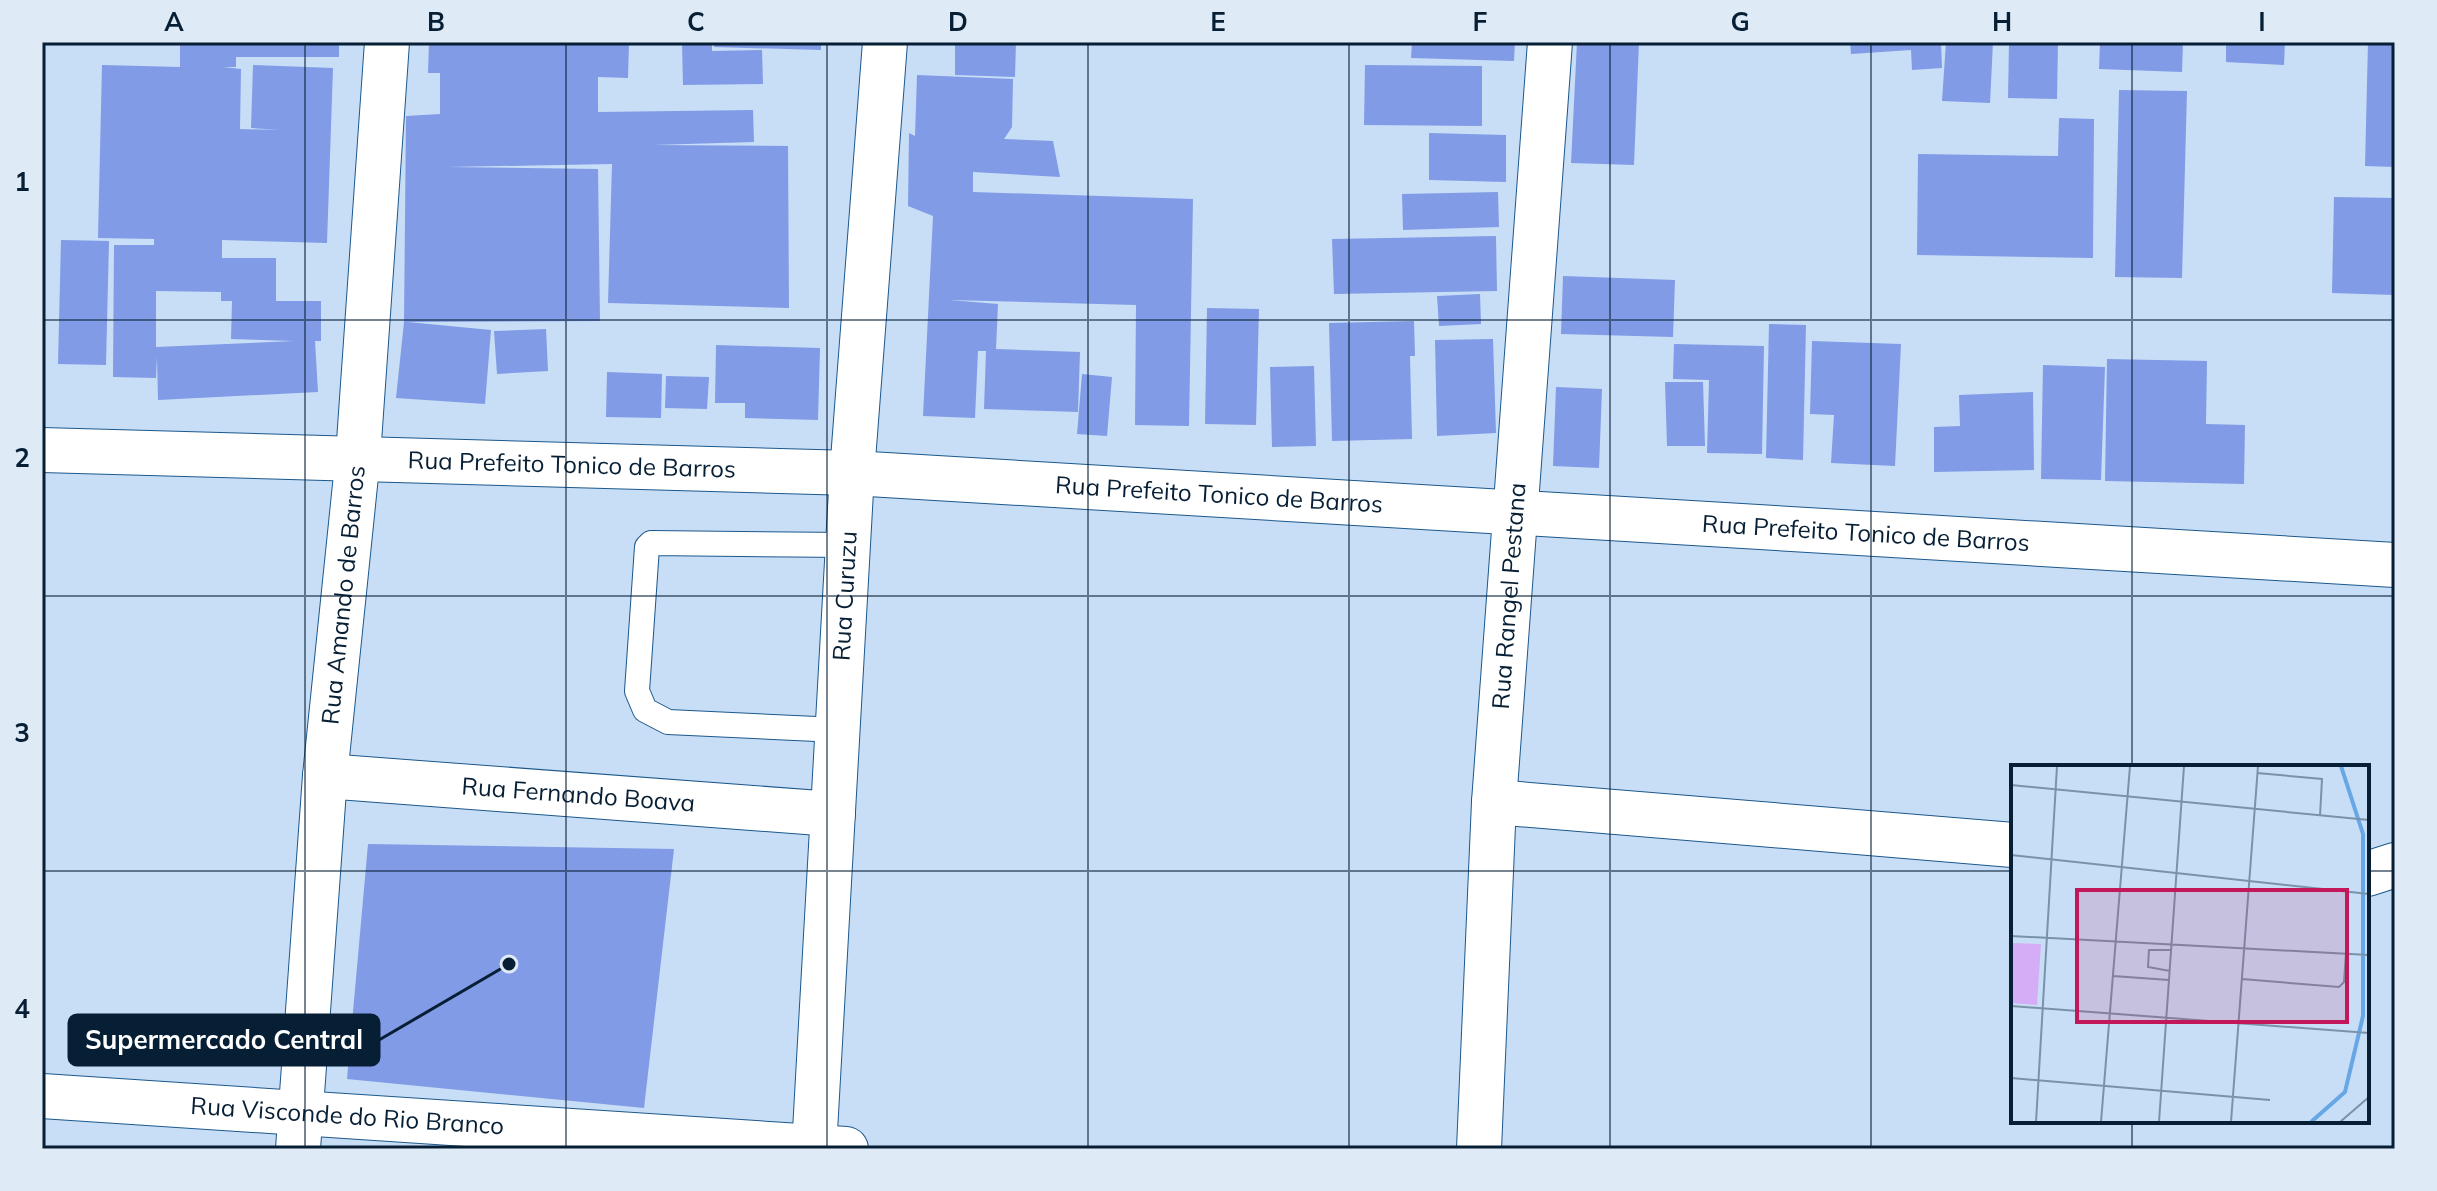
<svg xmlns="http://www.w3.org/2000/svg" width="2437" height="1191" font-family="Mulish,sans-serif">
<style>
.building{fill:#819be6;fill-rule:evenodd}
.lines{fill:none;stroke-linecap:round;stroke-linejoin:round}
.lane-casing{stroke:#1c588c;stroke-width:26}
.street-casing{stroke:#1c588c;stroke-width:46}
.secondary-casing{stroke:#1c588c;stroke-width:46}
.lane{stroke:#fff;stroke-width:24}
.street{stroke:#fff;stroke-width:44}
.secondary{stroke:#fff;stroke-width:44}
.grid{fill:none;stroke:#071f35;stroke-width:2;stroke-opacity:0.55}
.labels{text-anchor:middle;stroke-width:8;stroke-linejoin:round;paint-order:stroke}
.street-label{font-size:24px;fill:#071f35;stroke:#deeaf6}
.inset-river{fill:none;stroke:#67a7e6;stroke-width:4}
.inset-road{fill:none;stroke:#7a92a9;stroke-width:2}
.view{fill:#c2185b;fill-opacity:0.15;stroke:#c2185b;stroke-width:4}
.inset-edge{fill:none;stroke:#071f35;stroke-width:4}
.leader{fill:none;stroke:#071f35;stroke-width:3}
.callout-dot{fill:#071f35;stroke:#deeaf6;stroke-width:3}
.callout{fill:#071f35;stroke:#071f35;stroke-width:3}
.callout-label{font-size:26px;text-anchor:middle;font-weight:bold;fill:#fff}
.neatline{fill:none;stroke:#071f35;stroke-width:3}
.grid-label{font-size:26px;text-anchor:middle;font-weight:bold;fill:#071f35}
</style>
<rect width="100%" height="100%" fill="#c7def6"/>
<g class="building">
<path d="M180,42H339V57H236V67H223L241,69L240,129L280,130L251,128L253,65L333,68L327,243L222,240V258H276V301H321V341H315L318,392L158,400L157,356L156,378L113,377L114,245H154V239L98,238L102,65L180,67ZM156,291L221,292V301H232L231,339L294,341L156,347Z"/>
<polygon points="429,42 629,42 628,78 598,77 598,112 753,110 754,142 653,145 788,146 789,308 608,303 612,164 446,167 598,169 600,321 408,322 491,330 485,404 396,398 404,322 406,116 440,114 440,73 428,73"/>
<polygon points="682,42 712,42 712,51 762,50 763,84 683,85"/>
<polygon points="714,42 821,42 821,50 714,47"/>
<polygon points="955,42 1016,42 1015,77 955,75"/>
<polygon points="1412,42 1515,42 1514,61 1411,58"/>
<polygon points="1577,42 1639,42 1634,165 1571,163"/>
<polygon points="1850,42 1941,42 1942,68 1912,70 1911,50 1851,54"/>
<polygon points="1946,42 1993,42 1990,103 1942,101"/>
<polygon points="2009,42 2058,42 2057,99 2008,98"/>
<polygon points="2100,42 2183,42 2182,72 2099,69"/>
<polygon points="2226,42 2285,42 2284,65 2226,62"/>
<polygon points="2368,42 2395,42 2395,167 2365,166"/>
<polygon points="1365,65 1482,66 1482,126 1364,125"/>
<polygon points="917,75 1013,79 1012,127 1004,139 1053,141 1060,177 973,172 973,192 1193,199 1189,426 1135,425 1136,305 949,300 998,304 996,349 1080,352 1078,412 984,409 986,351 978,351 975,418 923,416 933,216 908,206 909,133 915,136"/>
<polygon points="2119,90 2187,91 2182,278 2115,277"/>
<polygon points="2059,118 2094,119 2093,258 1917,255 1918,154 2058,156"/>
<polygon points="1429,133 1506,135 1506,182 1429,180"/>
<polygon points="1498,192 1499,227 1403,230 1402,194"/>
<polygon points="2334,197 2395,198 2394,295 2332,293"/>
<polygon points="1496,236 1497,291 1334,294 1332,239"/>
<polygon points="61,240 109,241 106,365 58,364"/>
<polygon points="1563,276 1675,280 1673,337 1561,334"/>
<polygon points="1480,294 1481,324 1439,326 1437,296"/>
<polygon points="1207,308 1259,309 1256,425 1205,424"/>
<polygon points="1414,321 1415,356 1410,356 1412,439 1332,441 1329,323"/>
<polygon points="1769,324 1806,325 1803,460 1766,458"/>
<polygon points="546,329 548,371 497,374 494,331"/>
<polygon points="1493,339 1496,433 1437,436 1435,340"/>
<polygon points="1812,341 1901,344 1895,466 1831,463 1834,415 1810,414"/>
<polygon points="1674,344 1764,346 1762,454 1707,453 1709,380 1673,379"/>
<polygon points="716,345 820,348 818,420 745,418 745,403 715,403"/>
<polygon points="2107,359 2207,361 2206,424 2245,425 2244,484 2105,481"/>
<polygon points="2043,365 2105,367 2101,480 2041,479"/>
<polygon points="1314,366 1316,446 1272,447 1270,367"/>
<polygon points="607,372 662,374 661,418 606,417"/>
<polygon points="1082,374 1112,377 1107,436 1077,434"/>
<polygon points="666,376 709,377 707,409 665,408"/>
<polygon points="1665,382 1703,382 1705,446 1667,446"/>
<polygon points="1556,387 1602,389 1599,468 1553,466"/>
<polygon points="2033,392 2034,470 1934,472 1934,427 1960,426 1959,395"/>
<polygon points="368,844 674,849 644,1108 347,1079"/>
</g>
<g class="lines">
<g class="lane-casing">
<polyline id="lane" points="838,730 668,722 645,710 637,691 647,547 651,543 848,545"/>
</g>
<g class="street-casing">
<g id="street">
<path id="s1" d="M325,776L833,814"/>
<polyline points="1494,802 2013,845"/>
<polyline points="2367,874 2395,865"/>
<path id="s2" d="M1479,1149L1494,802L1550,42"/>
</g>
</g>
<g class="secondary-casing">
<g id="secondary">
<path id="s3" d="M42,450L852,473L2395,565"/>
<path id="s4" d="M42,1096L846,1149"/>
<path id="s5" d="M298,1149L325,776L358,456L387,42"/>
<path id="s6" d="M814,1149L852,473L885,42"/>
</g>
</g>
<use href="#lane" class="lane"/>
<use href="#street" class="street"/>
<use href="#secondary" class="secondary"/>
</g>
<path class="grid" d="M305,42V1149M566,42V1149M827,42V1149M1088,42V1149M1349,42V1149M1610,42V1149M1871,42V1149M2132,42V767M42,320H2395M42,596H2395M42,871H2013M2367,871H2395M2132,1121V1149"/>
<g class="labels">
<g class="street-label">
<text dy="8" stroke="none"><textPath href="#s3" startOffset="530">Rua Prefeito Tonico de Barros</textPath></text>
<text dy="8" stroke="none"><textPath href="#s3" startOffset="1178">Rua Prefeito Tonico de Barros</textPath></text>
<text dy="8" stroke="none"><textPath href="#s3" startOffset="1826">Rua Prefeito Tonico de Barros</textPath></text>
<text dy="8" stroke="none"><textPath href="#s6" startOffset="554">Rua Curuzu</textPath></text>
<text dy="8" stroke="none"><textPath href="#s2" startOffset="554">Rua Rangel Pestana</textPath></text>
<text dy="8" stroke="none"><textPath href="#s5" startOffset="556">Rua Amando de Barros</textPath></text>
<text dy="8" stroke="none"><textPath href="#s1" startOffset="254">Rua Fernando Boava</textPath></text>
<text dy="8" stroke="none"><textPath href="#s4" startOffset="306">Rua Visconde do Rio Branco</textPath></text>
</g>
</g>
<g transform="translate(2011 765)">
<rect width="358" height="358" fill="#c7def6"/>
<path d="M0,178L30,179L26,240L0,238Z" fill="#d5adf7"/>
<path class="inset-river" d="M300,357L334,327L352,251V69L330,1"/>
<path class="inset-road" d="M246,8L311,14L309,51M0,20L358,55M0,90L358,129M0,171L358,190M159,206L137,202L138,185H160M102,211L158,215M231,214L328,222L333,217L335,188M0,241L358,268M0,313L259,335M25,357L46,1M90,357L119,1M148,357L173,1M220,357L247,1M329,357L358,332"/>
<path class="view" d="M66,125H336V257H66Z"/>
<rect width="358" height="358" class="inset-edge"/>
</g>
<path class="leader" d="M509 964L379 1040"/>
<circle class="callout-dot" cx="509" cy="964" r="8"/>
<rect class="callout" x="69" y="1015" width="310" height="50" rx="8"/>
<g class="callout-label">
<text x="224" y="1049">Supermercado Central</text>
</g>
<rect width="2437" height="1191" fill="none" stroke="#deeaf6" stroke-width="88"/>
<rect x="44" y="44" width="2349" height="1103" class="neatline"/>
<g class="grid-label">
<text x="174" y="31">A</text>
<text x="436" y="31">B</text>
<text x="696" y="31">C</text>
<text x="958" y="31">D</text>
<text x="1218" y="31">E</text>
<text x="1480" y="31">F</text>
<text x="1740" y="31">G</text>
<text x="2002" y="31">H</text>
<text x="2262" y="31">I</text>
<text x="22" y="191">1</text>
<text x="22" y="467">2</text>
<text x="22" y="742">3</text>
<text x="22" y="1018">4</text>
</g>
</svg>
